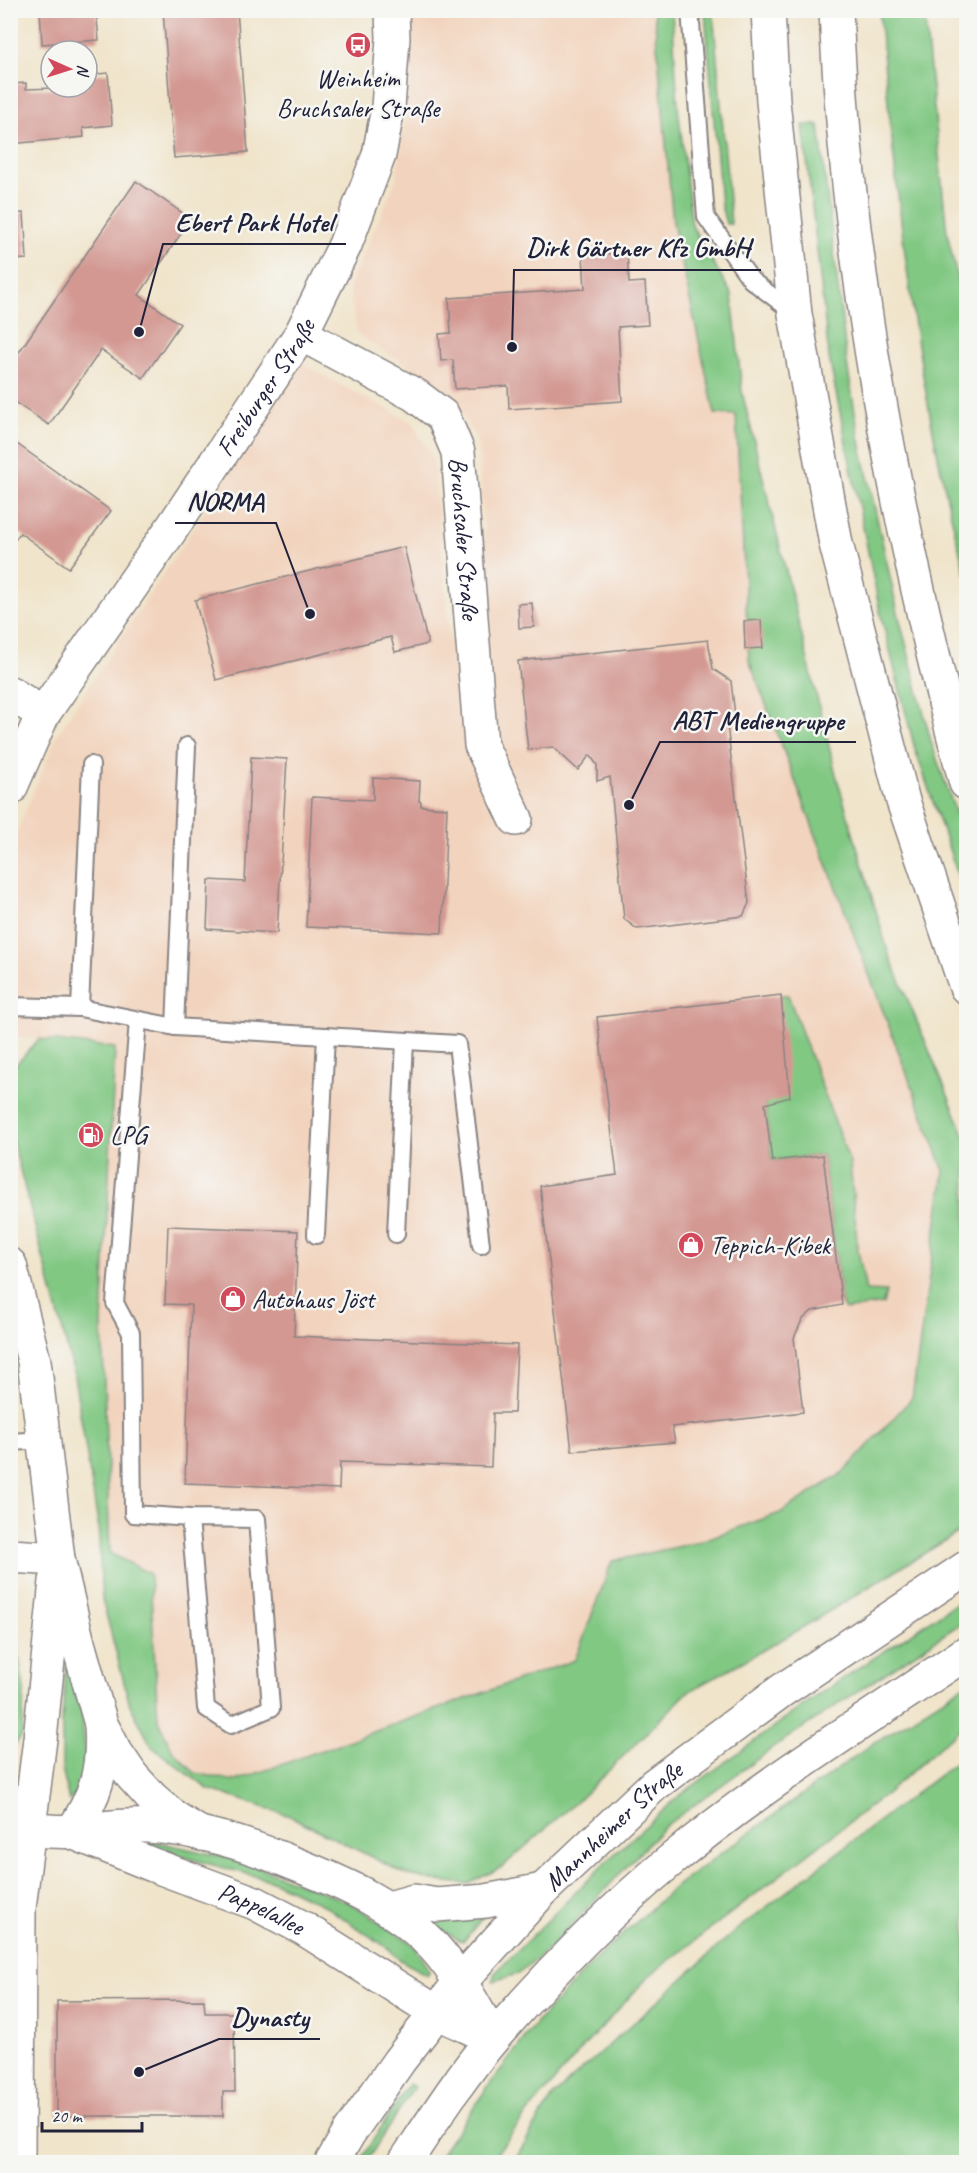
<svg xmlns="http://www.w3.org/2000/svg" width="977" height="2173" font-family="Caveat,sans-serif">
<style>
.built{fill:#f2d4be}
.green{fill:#81c883;stroke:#52755f;stroke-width:1.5}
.building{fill:#d39892}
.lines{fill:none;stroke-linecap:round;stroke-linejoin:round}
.lane-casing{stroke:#898382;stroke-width:20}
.street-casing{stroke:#898382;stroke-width:36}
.secondary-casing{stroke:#898382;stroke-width:36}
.primary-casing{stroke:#898382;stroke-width:36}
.lane{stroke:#fff;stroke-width:16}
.street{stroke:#fff;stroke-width:33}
.secondary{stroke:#fff;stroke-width:33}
.primary{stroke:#fff;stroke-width:33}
.labels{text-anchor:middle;stroke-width:5;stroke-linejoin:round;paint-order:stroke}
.poi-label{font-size:26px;fill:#22223b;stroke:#f6f6f2;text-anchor:start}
.street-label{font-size:26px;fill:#22223b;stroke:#f6f6f2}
.leader{fill:none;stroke:#22223b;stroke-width:2}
.callout-dot{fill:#22223b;stroke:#f6f6f2;stroke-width:2}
.callout-label{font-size:27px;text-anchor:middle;font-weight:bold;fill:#22223b;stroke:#f6f6f2;stroke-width:5;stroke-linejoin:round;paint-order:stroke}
</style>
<rect width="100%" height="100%" fill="#f6f6f2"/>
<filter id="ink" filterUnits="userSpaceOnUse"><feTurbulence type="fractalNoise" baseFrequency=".0167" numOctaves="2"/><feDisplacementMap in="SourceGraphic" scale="12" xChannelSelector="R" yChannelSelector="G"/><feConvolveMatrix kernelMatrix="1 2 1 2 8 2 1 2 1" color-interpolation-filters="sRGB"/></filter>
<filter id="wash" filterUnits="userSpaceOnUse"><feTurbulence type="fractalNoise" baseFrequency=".008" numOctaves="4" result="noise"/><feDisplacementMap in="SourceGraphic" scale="24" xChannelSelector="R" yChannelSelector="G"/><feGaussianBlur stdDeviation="1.35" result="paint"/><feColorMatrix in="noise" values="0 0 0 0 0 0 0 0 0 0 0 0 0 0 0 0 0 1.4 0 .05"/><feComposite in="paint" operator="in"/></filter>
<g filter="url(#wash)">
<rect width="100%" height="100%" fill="#f0e4ca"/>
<polygon class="built" points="410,11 654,11 673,223 715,414 736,415 749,660 944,1171 912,1398 843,1473 780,1513 694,1543 612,1561 575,1660 235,1781 195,1773 173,1751 158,1720 150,1574 110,1553 102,1324 115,1048 11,1036 11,846 57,735 302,364 413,423 433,460 450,638 492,632 477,440 449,392 357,334 349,287 396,180 410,82"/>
<g class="green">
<polygon points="654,11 672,11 678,107 692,226 732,295 742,392 836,775 888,952 966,1139 966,1528 790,1635 688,1692 586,1793 502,1867 468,1884 436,1881 405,1874 290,1816 208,1789 152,1747 130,1705 102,1599 98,1524 73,1370 11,1136 10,1071 39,1039 115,1048 102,1324 110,1553 150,1574 158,1720 173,1751 195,1773 235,1781 575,1660 612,1561 695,1543 780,1513 843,1473 912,1398 944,1171 749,660 736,415 715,414 673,223"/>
<polygon points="705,11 713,11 731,224 726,224 721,205"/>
<path d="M879,11H924L947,232L966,318V575C916,391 897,200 879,11Z"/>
<polygon points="803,125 819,125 847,364 860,441 898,613 932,745 966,842 966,899 915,749 881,616 829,358"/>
<polygon points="781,995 788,995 850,1163 858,1250 866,1291 886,1292 883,1304 845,1310 842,1305 823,1155 772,1161 765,1104"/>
<polygon points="10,1595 24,1690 22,1736 13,1747 10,1747"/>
<polygon points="966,1597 966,1620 781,1742 664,1827 549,1949 517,1974 493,1981 494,1974 609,1859 679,1796 812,1699"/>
<polygon points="66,1665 82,1713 85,1754 81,1789 69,1801 62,1768 62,1722"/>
<polygon points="966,1684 966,1724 887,1793 649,1976 587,2043 529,2111 490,2162 435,2162 482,2095 535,2024 599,1956 677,1885 875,1742"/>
<polygon points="959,1760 966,1761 966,2162 513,2162 554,2095 735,1931"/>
<polygon points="127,1835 242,1861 349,1902 413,1944 430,1970 427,1975 400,1960 389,1949 323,1905 270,1880 126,1842"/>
<polygon points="489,1909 463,1942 427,1922 429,1916"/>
<polygon points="409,2084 414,2087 366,2162 359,2162"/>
</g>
<g id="blocks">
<g class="building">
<polygon points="40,10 96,10 99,40 42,44"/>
<polygon points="163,10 237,10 248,152 174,158"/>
<polygon points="108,73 112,125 83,128 84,137 10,144 10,84 26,83 26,89 87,87 87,75"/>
<polygon points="136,181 191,219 139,295 180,324 143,378 101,350 49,425 10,399 10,365"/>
<polygon points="24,213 27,259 10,260 10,214"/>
<polygon points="627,252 629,283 645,282 648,325 618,327 622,401 509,409 508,386 455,389 453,360 441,361 439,334 451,333 449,298 585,289 583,256"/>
<polygon points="10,439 111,511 69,568 20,533 10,547"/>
<polygon points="404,547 428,644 395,652 391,637 216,680 195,600"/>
<polygon points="532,603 534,627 519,628 518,604"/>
<polygon points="761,620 763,648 745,649 744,621"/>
<polygon points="708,640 713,669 731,681 736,724 727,725 749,903 743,916 637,929 624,919 610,777 597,781 597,765 590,755 578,770 553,747 528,750 518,661"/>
<polygon points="251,757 287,759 277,933 207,929 209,880 245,882"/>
<polygon points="373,778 420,781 419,801 421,802 421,806 447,808 442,933 306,927 312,797 373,800"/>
<polygon points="781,995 790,1097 765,1104 772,1161 823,1155 842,1305 812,1311 802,1320 794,1338 803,1412 672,1427 675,1442 572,1451 540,1186 617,1175 597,1017"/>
<polygon points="168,1226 298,1231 294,1336 517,1345 514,1413 493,1413 491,1467 340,1462 339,1489 185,1483 191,1305 165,1304"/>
<polygon points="204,2000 205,2013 234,2013 235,2092 223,2092 223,2116 57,2116 57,2001"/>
</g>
</g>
</g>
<g filter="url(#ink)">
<use href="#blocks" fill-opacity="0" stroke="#898382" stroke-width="1.5"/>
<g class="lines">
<g class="lane-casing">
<g id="lane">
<polyline points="690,10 706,217 751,280 793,312"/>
<polyline points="10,1006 80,1008 175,1027 457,1044 481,1245"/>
<polyline points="80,1008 91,765"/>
<polyline points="138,1021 115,1303 131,1333 133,1514 190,1518 206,1708 231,1725 271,1708 257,1519 190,1518"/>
<polyline points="175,1027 187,746"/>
<polyline points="396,1234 405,1041"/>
<polyline points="316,1235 326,1036"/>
<polyline points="10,1442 45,1440"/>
</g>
</g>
<g class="street-casing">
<g id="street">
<path id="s1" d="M301,334L415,395L443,416L458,452L481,745L516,819"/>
<polyline points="10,693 43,714"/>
<path id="s2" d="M10,789L43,714L172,528L301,334L345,245L379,155L388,108L393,38L392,10"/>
<polyline points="10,1265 34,1361 58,1559 78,1643 101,1724 115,1751 132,1776 152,1798 175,1818 201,1834"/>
<polyline points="10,1556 58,1559"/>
<path d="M10,1828C31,1829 54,1833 74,1831C98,1829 122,1824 146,1826C198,1828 248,1845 295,1864C346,1884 396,1906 434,1947C458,1973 475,2008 493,2038"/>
<path id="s3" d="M72,1832L153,1865L255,1903L303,1928L436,2012L493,2038"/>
<path d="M72,1832C96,1796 104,1769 101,1726"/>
<polyline points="389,1908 414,1901 437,1905 486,1901 543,1890"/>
<polyline points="18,2162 19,1908 40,1739 56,1581"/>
</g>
</g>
<g class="secondary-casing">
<g id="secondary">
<path id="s4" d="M332,2162L349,2133L399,2061L460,1982L543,1890L654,1785L781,1691L966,1568"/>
<path d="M405,2162C433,2120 461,2076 494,2037C548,1975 606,1914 670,1861C763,1784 866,1720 966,1653"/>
</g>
</g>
<g class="primary-casing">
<g id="primary">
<polyline points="768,10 773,101 795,314 836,544 903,801 966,987"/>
<path d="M836,10C847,273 898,530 966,783"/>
</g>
</g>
<use href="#lane" class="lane"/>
<use href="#street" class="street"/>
<use href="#secondary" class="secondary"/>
<use href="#primary" class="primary"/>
</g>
</g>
<defs>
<g id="bus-disc" transform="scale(1.35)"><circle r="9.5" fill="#d1495b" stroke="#f6f6f2"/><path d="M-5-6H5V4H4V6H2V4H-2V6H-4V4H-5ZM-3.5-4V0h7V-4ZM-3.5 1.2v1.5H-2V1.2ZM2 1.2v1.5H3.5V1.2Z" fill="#fff"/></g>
<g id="fuel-disc" transform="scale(1.35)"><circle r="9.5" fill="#d1495b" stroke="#f6f6f2"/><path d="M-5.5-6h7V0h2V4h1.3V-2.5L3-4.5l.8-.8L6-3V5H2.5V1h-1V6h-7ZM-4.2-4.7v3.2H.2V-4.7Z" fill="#fff"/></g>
<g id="shop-disc" transform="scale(1.35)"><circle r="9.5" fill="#d1495b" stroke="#f6f6f2"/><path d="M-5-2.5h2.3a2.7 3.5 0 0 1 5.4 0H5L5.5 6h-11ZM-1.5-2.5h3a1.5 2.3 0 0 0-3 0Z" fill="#fff"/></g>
</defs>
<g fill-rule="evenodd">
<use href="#bus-disc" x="358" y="45"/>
<use href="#fuel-disc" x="91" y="1135"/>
<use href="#shop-disc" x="691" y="1245"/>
<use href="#shop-disc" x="233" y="1299"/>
</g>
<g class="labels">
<g class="poi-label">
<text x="358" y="87" text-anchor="middle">Weinheim<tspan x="358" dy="30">Bruchsaler Straße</tspan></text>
<text x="110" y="1144">LPG</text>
<text x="710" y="1254">Teppich-Kibek</text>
<text x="252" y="1308">Autohaus Jöst</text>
</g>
<g class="street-label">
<text dy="9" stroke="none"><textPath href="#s2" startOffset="477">Freiburger Straße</textPath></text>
<text dy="9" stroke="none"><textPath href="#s1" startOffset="290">Bruchsaler Straße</textPath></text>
<text dy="9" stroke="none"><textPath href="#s4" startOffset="440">Mannheimer Straße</textPath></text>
<text dy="9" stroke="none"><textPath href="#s3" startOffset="204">Pappelallee</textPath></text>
</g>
</g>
<path class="leader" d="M139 332L163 244H346M512 347L514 270H761M310 614L276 523H175M629 805L660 742H856M139 2072L219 2039H320"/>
<g class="callout-dot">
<circle cx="139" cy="332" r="6"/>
<circle cx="512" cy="347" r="6"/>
<circle cx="310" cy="614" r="6"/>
<circle cx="629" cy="805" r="6"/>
<circle cx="139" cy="2072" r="6"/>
</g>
<g class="callout-label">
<text x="254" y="231">Ebert Park Hotel</text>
<text x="638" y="256">Dirk Gärtner Kfz GmbH</text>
<text x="225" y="510">NORMA</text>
<text x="758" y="729">ABT Mediengruppe</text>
<text x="270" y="2026">Dynasty</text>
</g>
<rect width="977" height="2173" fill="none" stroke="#f6f6f2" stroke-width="36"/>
<g transform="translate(69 69) rotate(93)"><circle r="28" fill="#f6f6f2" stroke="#a1a1a9" stroke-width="1.5"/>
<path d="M0-4.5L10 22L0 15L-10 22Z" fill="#d1495b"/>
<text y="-9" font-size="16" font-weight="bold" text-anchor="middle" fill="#22223b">N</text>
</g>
<path d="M42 2122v9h100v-9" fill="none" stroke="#22223b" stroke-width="3"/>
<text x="51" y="2122" font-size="18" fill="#22223b" stroke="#f6f6f2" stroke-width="4.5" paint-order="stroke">20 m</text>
</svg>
